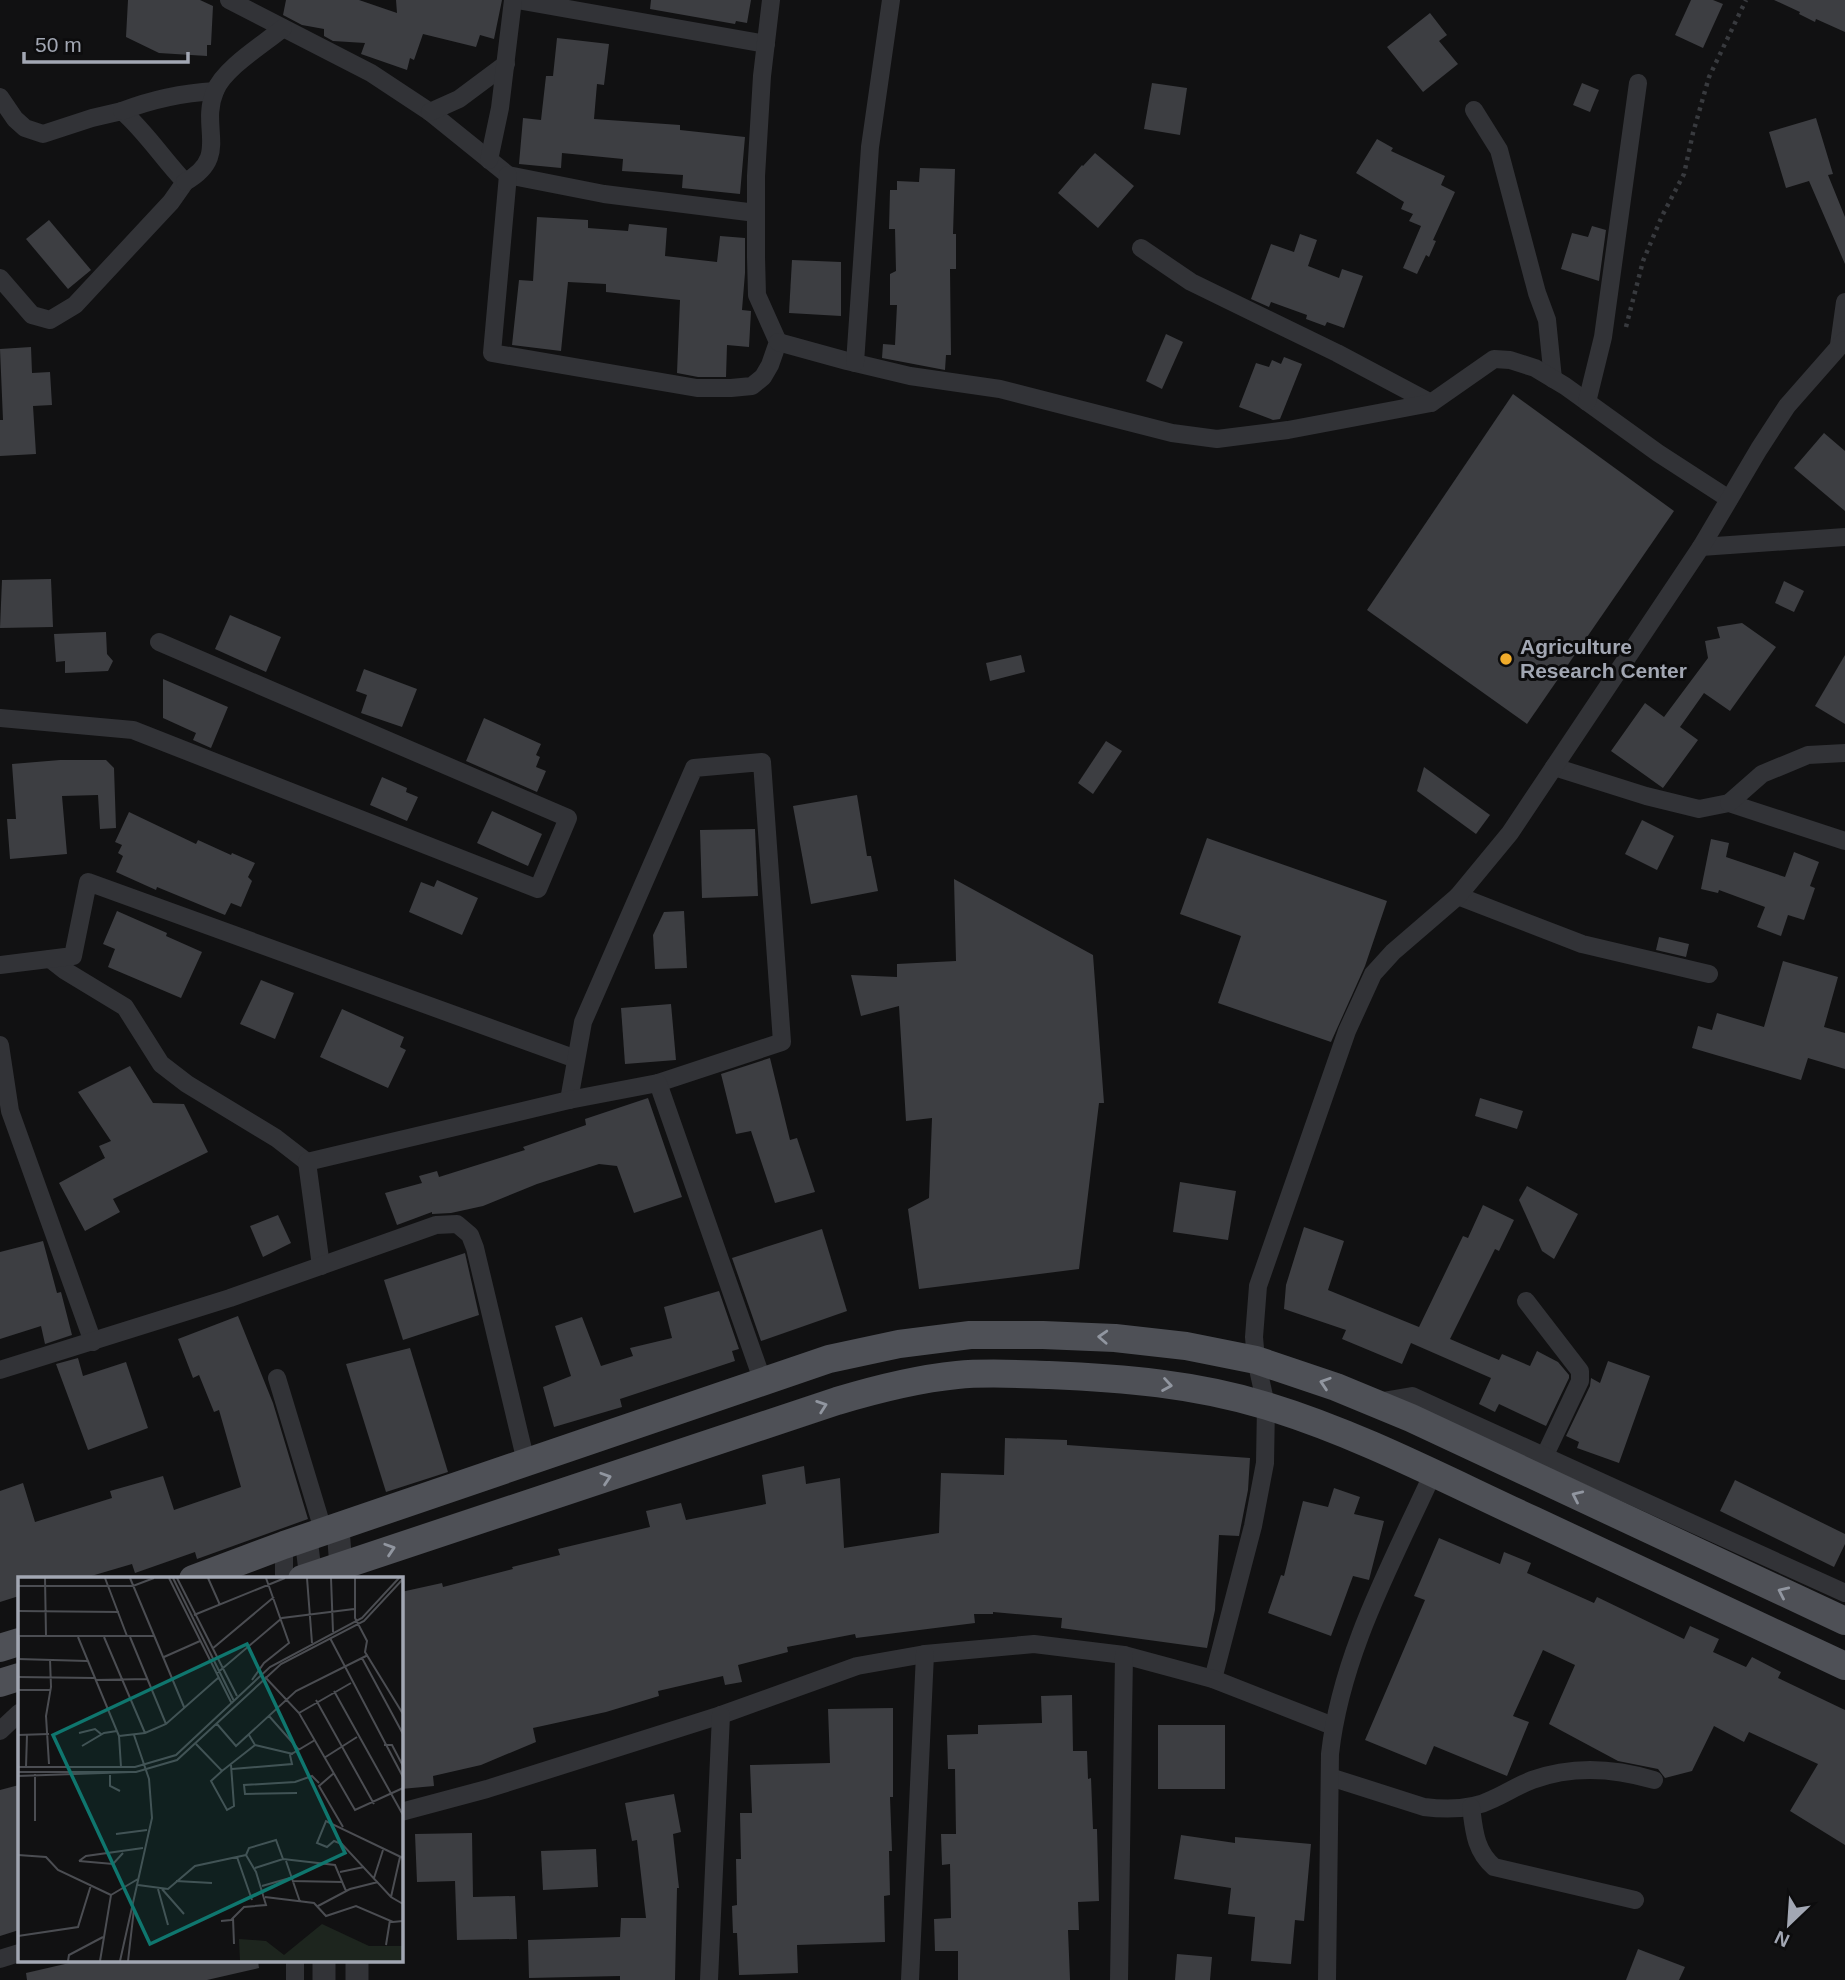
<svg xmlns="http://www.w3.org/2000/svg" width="1845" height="1980" font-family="Helvetica,sans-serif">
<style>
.building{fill:#3d3e42}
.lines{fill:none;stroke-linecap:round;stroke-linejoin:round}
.path{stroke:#383a3e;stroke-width:4.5;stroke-dasharray:3.5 5;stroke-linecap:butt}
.minor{stroke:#323337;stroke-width:18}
.tertiary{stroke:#323337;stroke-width:23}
.primary{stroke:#4e5056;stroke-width:28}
.oneway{stroke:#9196a0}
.poi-dot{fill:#f0ab2b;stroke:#0c0c0d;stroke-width:2.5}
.labels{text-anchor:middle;stroke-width:6;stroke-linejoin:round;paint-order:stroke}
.poi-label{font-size:21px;font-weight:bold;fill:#a2a7b3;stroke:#0c0c0d;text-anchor:start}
.inset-road{fill:none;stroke:#4b4d52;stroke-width:2}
.view{fill:#0f766e;fill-opacity:0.15;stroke:#0f766e;stroke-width:3.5}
.inset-edge{fill:none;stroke:#a2a7b3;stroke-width:3.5}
</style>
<rect width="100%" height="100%" fill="#111112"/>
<g class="building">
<polygon points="128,0 200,0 213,6 211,45 207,45 207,56 159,53 126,37"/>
<polygon points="286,0 359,0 397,13 396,0 502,0 494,39 480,35 476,47 423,34 414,60 410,58 407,70 361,54 365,43 333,41 324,36 324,29 302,25 283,15"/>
<polygon points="651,0 751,0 747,23 736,21 735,24 650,9"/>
<polygon points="1691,0 1713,0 1723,4 1703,48 1675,35"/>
<polygon points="1774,0 1845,0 1845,32 1816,19 1815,22 1799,14 1800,12"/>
<polygon points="1430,13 1447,35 1439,41 1458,64 1423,92 1387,47"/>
<polygon points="557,38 609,44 604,85 597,84 594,119 680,125 680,130 745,137 740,194 682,188 683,175 622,171 623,159 562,153 561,168 519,164 523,118 541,120 546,76 553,76"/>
<polygon points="1152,83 1187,88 1180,135 1144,129"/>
<polygon points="1582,83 1599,90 1590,112 1573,105"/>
<polygon points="1816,118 1833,174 1828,175 1845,217 1845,264 1809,181 1786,188 1769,132"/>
<polygon points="1377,139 1393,148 1391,151 1445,176 1441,185 1455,192 1433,240 1436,241 1429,257 1426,255 1417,274 1403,268 1421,226 1409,221 1413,214 1401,209 1404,202 1356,173"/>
<polygon points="1095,153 1134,186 1098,228 1058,193 1082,165 1083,166"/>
<polygon points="920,168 955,169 953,234 956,234 956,269 950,269 951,355 946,355 945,370 882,358 883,344 895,345 897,305 890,305 890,274 896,271 895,229 889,229 890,190 897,190 897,181 919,182"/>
<polygon points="537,217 588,220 588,228 628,231 629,224 667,228 665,256 717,262 720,236 745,238 745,273 742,310 751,311 749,347 727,345 726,377 698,377 677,373 680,300 606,292 606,284 568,282 561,351 512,345 519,280 533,281"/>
<polygon points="49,220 91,270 68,289 26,239"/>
<polygon points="1592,226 1606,230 1599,281 1561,269 1572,233 1588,237"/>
<polygon points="1300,234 1317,240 1308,266 1339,278 1342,269 1363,276 1344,328 1327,322 1325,326 1306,319 1307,315 1271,302 1269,307 1251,299 1271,244 1294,252"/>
<polygon points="792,260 841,262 841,316 789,313"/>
<polygon points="1166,334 1183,342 1162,389 1146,381"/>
<polygon points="31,347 32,373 50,372 52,405 33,406 36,454 0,456 0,420 3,420 0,349"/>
<polygon points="1284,357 1302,364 1280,419 1273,420 1239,407 1256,363 1269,367 1272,360 1281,364"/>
<polygon points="1513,394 1674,511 1527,724 1367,610"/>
<polygon points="1824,433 1845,451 1845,511 1794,468"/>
<polygon points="51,579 53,627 0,628 2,580"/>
<polygon points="1784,581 1804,591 1794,612 1775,603"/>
<polygon points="230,615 281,637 266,672 215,649"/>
<polygon points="1742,623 1776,647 1730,711 1704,693 1680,727 1698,740 1663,788 1611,751 1645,703 1664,717 1708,658 1705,641 1720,638 1717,627"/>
<polygon points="106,632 107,654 113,661 108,671 65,673 65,661 56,662 54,634"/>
<polygon points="1021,655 1025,672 990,681 986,663"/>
<polygon points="1845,655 1845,724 1815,706"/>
<polygon points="364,669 417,689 402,727 361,713 367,695 356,691"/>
<polygon points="163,679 228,707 211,748 193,740 196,733 163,718"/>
<polygon points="484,718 541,744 536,755 540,757 536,767 546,771 537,792 466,761"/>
<polygon points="1106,741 1122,751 1093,794 1078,783"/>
<polygon points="60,760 106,760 114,768 116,828 100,829 98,795 62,796 67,854 10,859 7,819 16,819 12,764"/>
<polygon points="1424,767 1490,815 1476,834 1417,791"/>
<polygon points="382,777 407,788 406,792 418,797 407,821 370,805"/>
<polygon points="857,795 867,856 871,856 878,891 811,904 793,806"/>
<polygon points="492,811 542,834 528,866 477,843"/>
<polygon points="129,812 196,844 198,840 231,855 232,853 255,863 248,877 252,881 241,907 231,903 225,915 157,887 156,890 116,872 123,856 118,853 122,845 115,842"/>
<polygon points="1642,820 1674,836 1657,870 1625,854"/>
<polygon points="755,829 758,896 702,898 700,830"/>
<polygon points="1207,838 1387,901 1365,966 1331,1042 1218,1003 1241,936 1180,914"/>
<polygon points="1711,839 1729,843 1726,857 1785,877 1794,852 1819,862 1810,886 1815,888 1804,920 1788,915 1781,936 1757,927 1765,907 1719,890 1718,893 1701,889"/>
<polygon points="954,879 1093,955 1104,1103 1099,1103 1079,1269 919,1289 908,1209 929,1198 932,1118 906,1121 899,1006 861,1016 851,975 897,977 897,964 956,961"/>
<polygon points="437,880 478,898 462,935 409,912 421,882 434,887"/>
<polygon points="117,911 167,933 166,936 202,952 181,998 108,967 115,949 103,944"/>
<polygon points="684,911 687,968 655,969 653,935 664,912"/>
<polygon points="1659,937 1689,944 1686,957 1656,950"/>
<polygon points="1783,961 1838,977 1824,1027 1845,1033 1845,1069 1808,1058 1801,1080 1692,1048 1698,1026 1712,1030 1717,1013 1764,1027"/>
<polygon points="261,980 294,993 275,1039 240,1024"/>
<polygon points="671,1004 676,1060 625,1064 621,1008"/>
<polygon points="342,1009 404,1037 400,1047 406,1050 388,1088 320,1057"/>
<polygon points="770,1058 790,1140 797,1138 815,1192 775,1203 751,1131 736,1134 721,1074"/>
<polygon points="130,1066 153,1103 184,1104 208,1152 113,1199 120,1212 85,1231 59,1183 105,1158 99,1146 111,1141 78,1092"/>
<polygon points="648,1098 682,1197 634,1213 617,1166 599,1164 537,1184 483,1206 451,1213 432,1214 432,1212 397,1225 385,1193 422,1183 419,1176 437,1171 439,1177 525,1150 523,1147 586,1125 585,1119"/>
<polygon points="1480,1098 1523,1111 1517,1129 1475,1116"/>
<polygon points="1180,1182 1236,1191 1228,1240 1173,1232"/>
<polygon points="1527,1186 1578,1214 1554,1259 1542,1251 1519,1200"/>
<polygon points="1483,1205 1514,1220 1499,1251 1495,1249 1450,1339 1499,1360 1502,1354 1530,1366 1537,1351 1558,1362 1569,1375 1569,1378 1546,1426 1499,1404 1495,1412 1479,1404 1491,1378 1411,1343 1402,1364 1342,1339 1346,1330 1284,1309 1286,1285 1304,1227 1344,1241 1328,1290 1419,1327 1463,1236 1468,1238"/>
<polygon points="278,1215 291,1243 263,1257 250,1226"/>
<polygon points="822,1229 847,1311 761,1341 732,1258"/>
<polygon points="43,1241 57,1293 61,1292 72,1335 45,1344 41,1326 0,1339 0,1252"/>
<polygon points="465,1253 479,1315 403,1340 384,1280"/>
<polygon points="719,1291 739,1349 732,1351 735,1361 620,1399 622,1407 554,1427 543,1387 571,1376 555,1326 582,1317 601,1366 633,1356 630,1348 672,1338 664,1307"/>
<polygon points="238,1316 273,1403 308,1519 197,1559 195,1552 135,1573 132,1564 81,1579 19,1579 19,1596 0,1602 0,1491 23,1483 35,1522 112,1498 110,1491 163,1476 174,1510 241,1487 219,1410 214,1412 199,1375 193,1378 178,1339"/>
<polygon points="410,1348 448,1472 386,1492 346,1364"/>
<polygon points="78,1358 83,1376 126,1362 148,1428 88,1450 56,1364"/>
<polygon points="1608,1361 1650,1376 1619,1463 1577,1448 1579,1442 1566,1436 1590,1386 1591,1378 1600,1383"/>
<polygon points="1005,1438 1067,1440 1067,1445 1250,1458 1248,1490 1239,1536 1219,1535 1215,1610 1207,1648 1061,1628 1062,1618 993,1612 993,1614 974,1614 975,1623 856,1638 855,1634 787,1647 788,1652 738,1665 742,1682 725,1685 723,1676 658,1691 659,1696 606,1712 533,1728 536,1742 481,1765 433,1776 434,1786 401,1789 401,1592 442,1583 443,1587 513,1569 512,1567 560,1555 558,1549 650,1527 646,1511 681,1503 686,1520 766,1504 762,1475 804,1466 806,1484 840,1478 844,1548 939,1533 941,1473 1004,1475"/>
<polygon points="1735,1480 1845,1534 1845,1544 1834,1567 1720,1511"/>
<polygon points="1334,1488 1360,1497 1354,1514 1384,1521 1369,1580 1353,1576 1331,1636 1268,1613 1281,1575 1284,1576 1303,1501 1328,1507"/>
<polygon points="1439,1538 1500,1564 1504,1552 1531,1563 1527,1573 1594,1603 1597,1597 1684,1639 1690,1626 1719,1639 1713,1652 1746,1667 1752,1657 1781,1672 1778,1678 1845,1710 1845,1845 1790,1811 1818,1764 1749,1732 1744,1742 1714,1726 1692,1771 1665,1778 1658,1769 1618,1761 1549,1724 1575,1665 1543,1650 1513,1716 1529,1722 1507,1776 1434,1746 1426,1765 1365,1740 1425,1600 1414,1596"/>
<polygon points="1072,1695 1073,1751 1087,1751 1088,1779 1091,1778 1093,1829 1097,1829 1099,1901 1078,1902 1079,1930 1068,1930 1070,1980 958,1980 958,1951 935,1951 934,1919 951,1918 950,1864 942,1865 941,1834 956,1834 955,1769 948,1769 947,1735 978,1734 978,1725 1042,1723 1041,1696"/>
<polygon points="893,1708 893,1797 890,1797 892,1851 889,1851 890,1895 884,1896 885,1942 797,1945 798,1973 739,1975 737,1933 733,1933 732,1906 737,1905 736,1859 741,1859 740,1813 752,1813 750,1765 830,1763 828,1709"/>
<rect x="1158" y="1725" width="67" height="64"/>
<polygon points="19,1785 19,1930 0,1936 0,1790"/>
<polygon points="674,1794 681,1832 673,1834 679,1888 677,1888 675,1980 620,1980 620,1976 529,1978 528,1940 620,1937 621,1918 646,1918 637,1840 632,1841 625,1803"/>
<polygon points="472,1833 473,1897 515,1896 517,1939 457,1940 455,1881 417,1882 415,1834"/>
<polygon points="1181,1835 1235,1843 1235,1837 1311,1844 1304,1921 1295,1920 1291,1964 1251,1961 1255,1917 1228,1914 1231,1888 1174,1879"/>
<polygon points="596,1849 598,1887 543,1890 541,1851"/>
<polygon points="1638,1949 1685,1967 1679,1980 1626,1980"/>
<polygon points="1177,1954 1212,1957 1210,1980 1175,1980"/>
<polygon points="78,1961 258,1961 259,1968 207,1980 27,1980 26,1973"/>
</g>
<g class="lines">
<polyline class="path" points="1626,327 1643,261 1662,216 1684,174 1693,133 1709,77 1746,0"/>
<g class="minor">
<polyline points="229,0 371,73 430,112 508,175 604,194 756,213"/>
<polyline points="517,0 766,44"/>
<path d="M0,97L15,119L25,128L43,134L92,118L122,111C146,132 163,159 185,182L171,202L75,305L50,320L32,315L0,278"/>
<polyline points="1474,110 1499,150 1537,293 1547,320 1553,379"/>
<path d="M122,111C153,99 182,93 215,91"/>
<polyline points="430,112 459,99 506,64"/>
<polyline points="489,160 500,108 513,0"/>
<polyline points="508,175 492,353 697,388 731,388 752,386 763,377 770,365 778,342 757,295 756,257 756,176 762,76 771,0"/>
<path d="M185,182C231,156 199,129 215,91C224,68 264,44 283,28"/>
<polyline points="1141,248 1191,282 1337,353 1431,403"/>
<polyline points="778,342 847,361 910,376 1000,389 1172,433 1217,439 1288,430 1431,403 1494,359 1510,360 1535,368 1565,386 1658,453 1729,499"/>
<polyline points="1839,345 1845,302"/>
<polyline points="855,363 870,147 891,0"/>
<polyline points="1587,402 1603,337 1638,83"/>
<polyline points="1701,547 1845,537"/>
<polyline points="0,718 133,730 538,889 568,818 159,642"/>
<polyline points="1554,767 1646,796 1699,809 1729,803 1845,841"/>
<polyline points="1729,803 1762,774 1808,755 1845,753"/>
<polyline points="1458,896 1582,944 1709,974"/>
<polyline points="50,959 64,970 125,1007 161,1064 187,1084 276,1138 307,1162"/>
<polyline points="0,965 73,956 88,882 576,1059"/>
<polyline points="0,1045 10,1111 93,1342"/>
<polyline points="569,1100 583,1022 694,768 762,762 782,1042 658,1083"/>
<polyline points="321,1266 307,1162 569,1100 658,1083 763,1382"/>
<polyline points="1526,1301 1580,1371 1580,1381 1545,1455"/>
<polyline points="0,1370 230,1298 436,1225 457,1224 470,1235 475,1248 526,1462"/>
<polyline points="277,1378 324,1533"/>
<polyline points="1377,1402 1412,1396 1845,1593"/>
<polyline points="284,1545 284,1579"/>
<polyline points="1213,1679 1253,1526 1265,1463 1266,1405 1256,1360 1254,1337 1258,1286 1347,1031 1373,974 1393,952 1458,896 1510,833 1701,547 1759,449 1787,406 1845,340"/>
<polyline points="0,1731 19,1713"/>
<path d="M1330,1777L1424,1807C1448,1810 1472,1810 1493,1799C1506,1793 1519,1785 1532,1780C1573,1765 1614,1768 1654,1780"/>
<path d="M1471,1807C1474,1830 1475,1851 1494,1867L1635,1900"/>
<polyline points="401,1812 487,1789 721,1715 857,1666 925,1654 1034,1644 1124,1655 1213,1679 1333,1726"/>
<polyline points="0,1959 19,1953"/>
<polyline points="295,1961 295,1980"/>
<polyline points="709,1980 721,1715"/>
<polyline points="910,1980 925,1654"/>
<polyline points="1119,1980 1124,1655"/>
<path d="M1327,1980L1330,1754C1341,1654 1392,1563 1433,1473"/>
</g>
<g class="tertiary">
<polyline points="338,1529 342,1579"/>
<polyline points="306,1538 311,1579"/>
<polyline points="324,1961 324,1980"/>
<polyline points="357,1961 357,1980"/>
</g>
<g class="primary">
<polyline points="193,1579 284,1545 829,1359 899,1344 970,1335 1043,1335 1115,1338 1186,1346 1256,1360 1336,1387 1411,1418 1845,1621"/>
<path d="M302,1579L837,1401C877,1389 916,1379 957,1375C987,1372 1019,1374 1049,1375C1122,1378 1196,1384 1267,1406C1359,1434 1446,1480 1533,1520C1637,1569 1741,1617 1845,1666"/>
<polyline points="0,1648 19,1642"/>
<polyline points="0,1683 19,1677"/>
</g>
</g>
<defs><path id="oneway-chevron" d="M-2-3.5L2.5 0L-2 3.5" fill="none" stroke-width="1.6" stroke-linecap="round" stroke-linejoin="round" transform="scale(1.75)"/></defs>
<g class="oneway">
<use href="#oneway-chevron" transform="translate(1103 1337) rotate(-177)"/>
<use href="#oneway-chevron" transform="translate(1325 1383) rotate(-162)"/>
<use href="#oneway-chevron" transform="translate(1167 1385) rotate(9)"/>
<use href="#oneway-chevron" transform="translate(822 1406) rotate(-19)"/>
<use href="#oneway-chevron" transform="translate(606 1478) rotate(-18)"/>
<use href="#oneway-chevron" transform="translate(1577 1496) rotate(-155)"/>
<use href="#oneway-chevron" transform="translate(390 1549) rotate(-18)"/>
<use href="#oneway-chevron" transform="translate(1783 1592) rotate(-155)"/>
</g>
<circle class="poi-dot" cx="1506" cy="659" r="7"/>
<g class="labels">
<g class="poi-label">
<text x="1520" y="654">Agriculture<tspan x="1520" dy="24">Research Center</tspan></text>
</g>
</g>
<g transform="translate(18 1577)">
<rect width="385" height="385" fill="#111112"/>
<path d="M304,347L351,369H385V384H222L221,362L248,364L266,378Z" fill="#1d251e"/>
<path class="inset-road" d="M27,1L28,59M87,1L109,59M112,1L166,130M151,1L214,127M155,1L216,124M159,1L219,119M190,1L202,28M289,1L294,66M313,1L315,55M337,1V41L349,64L347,75L385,137M0,9H115L136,1M0,34L101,35M176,38L267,1M0,59H137M60,60L101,159L103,190M86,60L127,156M112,60L148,147M312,61L385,200M194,72L256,20M146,80L182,64M1,81V59M344,81L385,157M0,82L69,84M198,97L264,41L336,32M0,100L76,101M247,100L281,136L337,233L385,211M77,103L130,102M234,103L246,86L271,66L248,1M0,113H33M316,114L385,238M298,123L356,227M281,136L333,106M251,139L281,173M199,147L218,169L278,114L350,78M61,156L77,152L83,157M0,158L31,157M101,159L127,156L148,147L200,101M178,167L204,194L237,168L231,158M237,168L275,177M366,168H374L385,189M64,169L86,156L99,154M306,181L339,160M31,187L28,139L33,110L32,82M0,190H117L158,178L252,90L344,41L381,1M8,190L9,158M214,192L274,187L272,178L297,163M204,194L193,204L209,233L216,229L213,188M0,195H118L159,183L263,87L346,44L385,2M316,196L301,209L325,250M92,198V209L102,214M0,199L113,195M279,216L227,217L226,208L277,205L294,199L301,206M17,244V197M98,257L129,253M0,278L28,280L40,293L93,318M228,278L231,271L258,263L265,282M219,280L234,323M385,281L308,244L299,266L309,270L316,264L324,267L373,320L385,327M61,284L68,279L125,271M61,284L95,287L105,276M268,284L282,325M237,291L265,282L317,288L328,314M322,295L346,290M356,301L365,273M158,304L194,306M274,304L324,305M120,308L150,312L177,289L228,278M244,309L272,301M140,312L150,348M144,312L166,337M247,320L296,326L308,339L338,329L375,345L385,344M373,320L382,280M300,329L332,312L360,305M215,341L216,367M203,344L213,343L226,330L248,328L238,295L228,278M0,359L60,350L73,308M368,368L372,343M50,384L51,378L85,360M82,384L93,318L120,302M102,384L134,241L131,202L116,158M110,384L116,332"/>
<path class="view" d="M229,67L327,276L132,367L35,158Z"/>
<rect width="385" height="385" class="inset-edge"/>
</g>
<g transform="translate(1789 1924) rotate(205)" stroke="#0c0c0d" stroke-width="5" paint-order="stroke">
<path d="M0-5L12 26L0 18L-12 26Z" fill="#a2a7b3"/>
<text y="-10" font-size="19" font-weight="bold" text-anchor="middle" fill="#a2a7b3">N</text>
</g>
<path d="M24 52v10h164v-10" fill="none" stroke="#a2a7b3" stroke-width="3.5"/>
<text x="35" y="52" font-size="21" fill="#a2a7b3" stroke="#0c0c0d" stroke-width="5" paint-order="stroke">50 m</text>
</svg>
